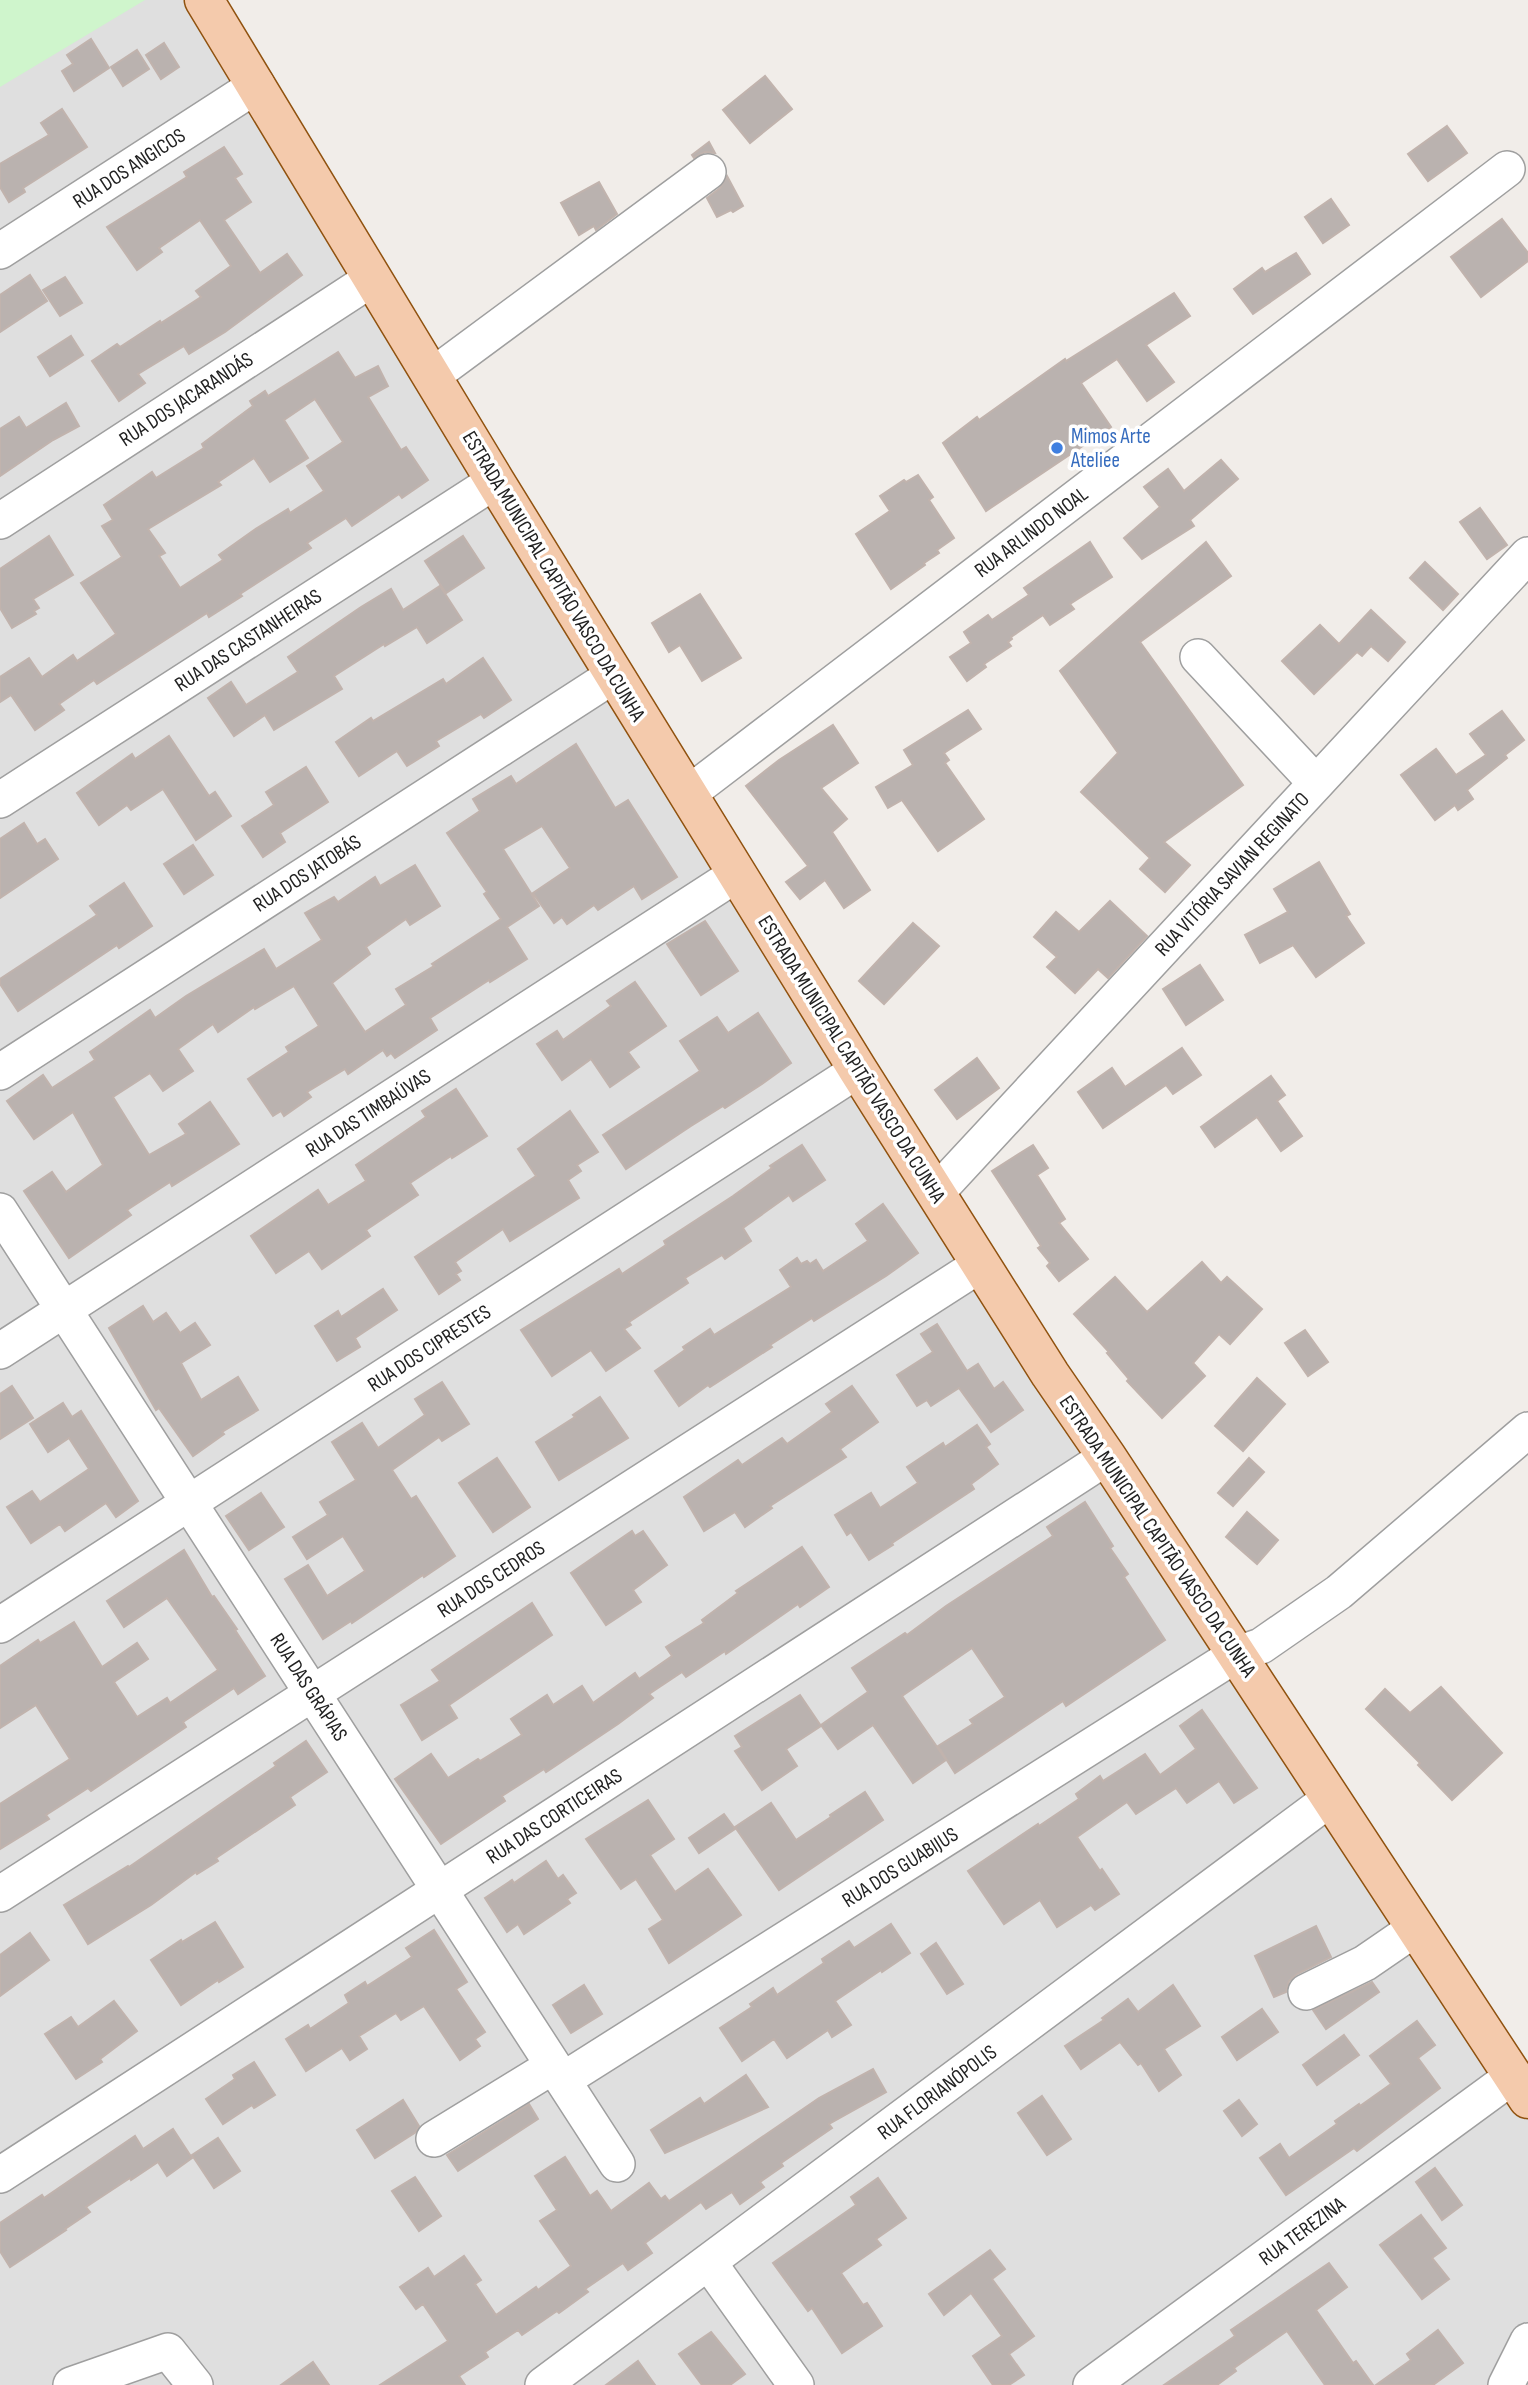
<svg xmlns="http://www.w3.org/2000/svg" width="1528" height="2385" font-family="'Sofia Sans Condensed',sans-serif">
<style>
.residential{fill:#dfdfdf}
.park{fill:#cff5cc}
.building{fill:#bab2af;stroke:#c1b3ad;stroke-width:2;fill-rule:evenodd}
.lines{fill:none;stroke-linecap:round;stroke-linejoin:round}
.minor-casing{stroke:#9f9f9f;stroke-width:38}
.major-casing{stroke:#90520f;stroke-width:41}
.minor{stroke:#fff;stroke-width:35}
.major{stroke:#f4caac;stroke-width:38}
.shop-dot{fill:#3f7fe0;stroke:#fff;stroke-width:2.5}
.labels{text-anchor:middle;stroke-width:7;stroke-linejoin:round;paint-order:stroke}
.street-label{font-size:21px;fill:#222;stroke:#fff}
.shop-label{font-size:21px;fill:#366cbe;stroke:#fff;text-anchor:start}
</style>
<rect width="100%" height="100%" fill="#f1ede9"/>
<polygon class="residential" points="0,0 204,0 1528,2099 1528,2385 0,2385"/>
<polygon class="park" points="0,0 145,0 0,87"/>
<g class="building">
<polygon points="91,39 109,68 74,91 62,71 73,64 67,55"/>
<polygon points="164,43 179,67 161,79 146,55"/>
<polygon points="137,50 149,69 123,86 111,67"/>
<polygon points="765,76 792,109 750,143 723,110"/>
<polygon points="62,109 87,147 23,188 25,192 9,202 0,187 0,164 49,135 41,123"/>
<polygon points="1447,126 1467,153 1428,181 1408,154"/>
<polygon points="709,142 715,153 705,152 694,158 692,155"/>
<polygon points="224,147 242,174 235,178 251,202 224,220 260,273 287,254 302,275 225,332 189,354 184,346 138,374 145,383 119,401 92,361 117,344 120,347 160,321 161,323 201,297 196,291 231,266 200,220 159,248 162,252 137,270 107,227 187,177 184,172"/>
<polygon points="727,176 743,206 733,212 731,210 717,217 707,198 720,188"/>
<polygon points="599,182 617,214 596,230 594,226 579,235 561,203"/>
<polygon points="1331,199 1349,225 1323,243 1305,217"/>
<polygon points="1502,219 1528,253 1528,261 1481,297 1451,257"/>
<polygon points="1296,253 1310,274 1253,314 1234,289 1262,268 1265,272"/>
<polygon points="30,275 47,301 0,332 0,295"/>
<polygon points="65,277 82,303 60,316 43,290"/>
<polygon points="1174,293 1190,316 1146,345 1174,382 1147,401 1117,359 1081,383 1111,427 986,511 943,443 977,417 979,420 1065,359 1066,361"/>
<polygon points="71,336 83,355 50,376 38,357"/>
<path d="M338,352L355,378L378,366L388,386L368,397L401,450L406,447L428,480L402,498L399,494L352,526L346,518L307,543L311,548L240,594L242,596L209,617L207,613L97,684L94,680L59,704L64,710L35,730L11,695L0,702V677L29,658L42,677L73,655L77,661L116,634L81,583L122,557L102,526L113,520L104,505L152,472L156,478L204,448L202,444L253,406L250,401L265,391L268,396ZM315,399L343,442L307,466L324,491L290,513L288,509L254,530L219,555L223,560L180,588L159,556L165,553L148,529L221,485L218,482L254,458L270,482L308,458L284,420Z"/>
<polygon points="66,403 79,426 53,440 0,476 0,429 19,417 26,428"/>
<polygon points="1221,460 1238,479 1190,520 1194,526 1142,559 1124,538 1160,507 1144,487 1168,469 1184,491"/>
<polygon points="918,475 933,497 929,500 954,538 937,550 939,553 924,563 925,565 891,589 856,534 890,511 880,496 904,480 906,482"/>
<polygon points="1480,508 1507,545 1487,559 1460,522"/>
<polygon points="49,536 73,575 33,599 39,608 34,611 36,614 12,628 0,608 0,569"/>
<polygon points="463,536 484,568 446,593 425,561"/>
<polygon points="1090,542 1112,577 1070,604 1074,609 1050,625 1043,615 1011,637 1012,639 1008,642 1011,646 984,664 986,667 967,681 950,657 971,643 964,632 988,615 992,620 1029,595 1024,588"/>
<polygon points="1206,542 1231,576 1140,642 1243,785 1164,842 1190,865 1165,892 1140,869 1150,858 1081,792 1118,753 1060,671"/>
<polygon points="1425,562 1458,594 1443,610 1410,578"/>
<polygon points="440,586 462,620 427,643 417,627 385,646 384,644 334,676 342,689 274,730 265,715 234,736 208,698 231,682 246,705 298,672 288,657 361,607 391,589 403,610"/>
<polygon points="700,594 741,658 702,681 680,645 669,652 652,623"/>
<polygon points="1371,610 1405,642 1388,661 1371,646 1362,656 1357,652 1314,694 1282,661 1320,625 1339,644"/>
<polygon points="483,658 511,700 484,718 481,714 436,741 439,746 407,766 397,751 359,776 336,742 371,718 373,721 443,679 446,684"/>
<polygon points="968,710 981,729 944,753 949,760 945,763 984,819 938,851 902,800 888,808 876,787 913,765 904,750"/>
<polygon points="1502,711 1524,740 1505,755 1507,758 1467,790 1473,799 1458,810 1455,805 1435,820 1401,775 1436,749 1456,775 1486,755 1470,734"/>
<polygon points="833,725 858,763 821,788 847,819 832,832 870,890 844,908 825,880 800,899 786,882 808,866 746,786 779,760"/>
<polygon points="169,736 209,796 215,792 231,816 196,840 163,789 131,810 127,805 99,825 77,793 132,754 135,759"/>
<polygon points="576,744 615,808 628,800 677,877 642,899 634,886 598,910 594,905 567,924 562,917 554,923 533,893 570,868 542,826 503,849 539,906 507,927 527,959 490,982 489,980 430,1018 437,1030 395,1058 391,1053 387,1056 383,1050 348,1074 345,1069 307,1092 311,1097 284,1116 281,1111 273,1116 248,1079 289,1052 286,1047 319,1026 294,986 255,1009 254,1007 218,1032 213,1024 178,1049 193,1071 163,1091 150,1073 113,1097 149,1155 186,1134 179,1124 210,1102 239,1144 172,1186 170,1182 127,1210 131,1215 69,1258 24,1191 52,1172 66,1192 103,1165 73,1112 34,1139 7,1101 43,1075 52,1088 95,1060 90,1052 150,1010 155,1018 186,996 264,949 276,969 322,940 305,913 334,897 338,902 375,877 380,886 415,865 440,906 410,925 406,919 366,947 370,954 332,983 365,1032 406,1005 396,989 434,966 432,964 501,919 484,894 487,892 447,833 480,811 473,799 511,776 516,784"/>
<polygon points="306,767 328,802 280,833 285,842 263,857 242,826 274,805 266,792"/>
<polygon points="24,823 37,844 45,839 58,859 0,898 0,839"/>
<polygon points="193,845 213,875 184,894 164,864"/>
<polygon points="1319,862 1350,914 1346,916 1364,943 1316,977 1293,945 1260,963 1245,935 1288,912 1274,889"/>
<polygon points="124,883 152,926 119,948 117,945 18,1011 0,984 0,979 97,915 90,906"/>
<polygon points="1110,901 1147,936 1108,978 1098,969 1075,993 1047,967 1057,957 1034,937 1056,912 1079,932"/>
<polygon points="705,921 738,971 701,995 667,944"/>
<polygon points="913,923 939,946 884,1004 859,981"/>
<polygon points="1200,965 1223,1000 1186,1025 1163,989"/>
<polygon points="635,982 666,1026 628,1052 639,1067 610,1087 591,1059 562,1080 537,1044 557,1031 563,1040 611,1006 607,1001"/>
<polygon points="758,1013 791,1063 762,1084 725,1108 723,1106 691,1126 626,1169 603,1135 700,1071 680,1041 717,1017 728,1033"/>
<polygon points="1182,1048 1201,1075 1173,1094 1166,1085 1103,1128 1078,1092 1112,1068 1125,1087"/>
<polygon points="977,1058 999,1088 957,1119 935,1090"/>
<polygon points="1271,1076 1285,1095 1277,1101 1302,1136 1281,1151 1257,1117 1215,1147 1201,1127"/>
<polygon points="456,1089 487,1136 452,1158 451,1156 410,1183 418,1195 366,1230 370,1236 322,1269 309,1251 276,1273 251,1236 318,1190 328,1205 366,1181 356,1165 426,1117 422,1111"/>
<polygon points="570,1111 598,1152 577,1165 581,1171 568,1180 579,1198 510,1241 503,1229 455,1262 461,1271 456,1274 460,1280 439,1294 415,1257 536,1176 518,1149"/>
<polygon points="802,1145 825,1180 793,1201 789,1195 743,1228 751,1241 725,1259 722,1255 685,1278 688,1283 629,1322 631,1325 624,1329 640,1348 606,1371 591,1350 552,1376 521,1330 619,1269 622,1274 666,1245 664,1241 733,1196 772,1168 770,1166"/>
<polygon points="1033,1145 1048,1168 1037,1175 1065,1219 1059,1223 1088,1259 1059,1281 1047,1266 1050,1263 1038,1248 1041,1246 992,1171"/>
<polygon points="883,1204 918,1253 886,1276 814,1321 812,1318 770,1345 772,1347 710,1387 708,1385 679,1406 655,1371 685,1350 683,1347 710,1329 714,1335 791,1287 780,1270 797,1258 801,1264 807,1261 810,1264 816,1260 823,1271 868,1241 856,1224"/>
<polygon points="1202,1262 1221,1283 1227,1277 1262,1309 1230,1344 1219,1334 1193,1363 1205,1376 1162,1418 1127,1381 1129,1379 1107,1353 1109,1352 1074,1314 1115,1277 1147,1312"/>
<polygon points="383,1289 397,1310 355,1338 360,1347 337,1361 315,1326 338,1311 341,1317"/>
<polygon points="143,1306 153,1322 166,1313 180,1333 195,1323 210,1345 181,1363 201,1400 238,1377 258,1410 222,1432 224,1434 193,1456 159,1408 156,1410 109,1328"/>
<polygon points="937,1324 967,1371 978,1364 994,1389 1003,1382 1023,1410 991,1432 959,1388 931,1406 927,1400 917,1406 897,1375 933,1352 921,1334"/>
<polygon points="1305,1330 1328,1362 1308,1376 1285,1343"/>
<polygon points="1257,1378 1285,1404 1243,1451 1215,1426"/>
<polygon points="442,1382 469,1424 442,1441 439,1437 392,1470 411,1499 416,1496 455,1556 424,1577 423,1575 352,1623 351,1621 323,1639 285,1579 308,1565 327,1596 365,1571 343,1536 307,1559 293,1537 328,1515 320,1502 356,1480 332,1442 362,1423 378,1448 425,1415 415,1399"/>
<polygon points="12,1386 33,1418 0,1439 0,1394"/>
<polygon points="852,1386 878,1422 840,1449 846,1457 770,1506 772,1508 745,1527 735,1512 704,1531 684,1497 738,1460 742,1465 782,1438 787,1444 832,1412 826,1404"/>
<polygon points="600,1397 628,1438 559,1480 536,1442 575,1417 573,1415"/>
<polygon points="63,1403 72,1417 81,1411 138,1501 116,1517 106,1503 65,1531 60,1524 31,1543 7,1507 32,1491 40,1502 89,1469 69,1438 48,1452 30,1424"/>
<polygon points="977,1425 990,1444 986,1447 998,1464 971,1484 974,1489 892,1543 893,1545 869,1560 851,1532 847,1535 835,1515 871,1493 880,1508 918,1483 907,1467 943,1443 945,1447"/>
<polygon points="497,1458 530,1507 493,1532 459,1483"/>
<polygon points="1249,1458 1264,1472 1233,1506 1218,1493"/>
<polygon points="261,1493 284,1527 249,1550 226,1516"/>
<polygon points="1085,1502 1113,1546 1110,1548 1128,1574 1124,1577 1165,1640 1066,1706 1063,1701 955,1773 938,1746 973,1724 970,1720 1005,1697 972,1648 902,1696 946,1760 913,1783 873,1725 838,1749 821,1725 868,1692 852,1668 905,1633 907,1635 946,1606 1053,1536 1047,1527"/>
<polygon points="1247,1512 1278,1540 1257,1564 1226,1537"/>
<polygon points="632,1531 635,1536 643,1531 667,1565 633,1590 641,1602 606,1625 571,1573"/>
<polygon points="802,1547 829,1587 800,1607 798,1604 726,1654 725,1651 686,1677 682,1672 649,1694 653,1698 618,1724 546,1772 544,1769 502,1796 505,1801 441,1844 395,1779 431,1754 448,1778 478,1759 480,1761 522,1735 511,1719 547,1695 553,1705 582,1686 593,1703 635,1673 639,1679 672,1656 666,1647 704,1623 702,1620 738,1593 736,1591"/>
<polygon points="184,1550 212,1597 214,1596 237,1629 235,1630 265,1676 238,1694 234,1688 183,1722 186,1727 91,1791 88,1788 46,1815 49,1819 0,1849 0,1804 70,1759 36,1705 0,1728 0,1666 38,1640 40,1643 74,1622 102,1667 137,1643 148,1659 114,1682 137,1717 167,1698 170,1703 218,1670 167,1598 124,1627 107,1601"/>
<polygon points="532,1603 552,1635 449,1705 457,1718 422,1740 401,1705 440,1681 432,1670"/>
<polygon points="1441,1687 1502,1753 1452,1800 1418,1765 1420,1763 1366,1709 1385,1689 1410,1713"/>
<polygon points="800,1695 821,1726 786,1749 797,1766 762,1790 735,1751 742,1747 735,1736"/>
<polygon points="1202,1710 1257,1788 1234,1803 1219,1781 1187,1803 1176,1788 1136,1814 1127,1802 1077,1837 1100,1871 1102,1869 1119,1894 1095,1910 1091,1905 1057,1927 1040,1900 1004,1924 968,1871 1038,1824 1039,1826 1079,1799 1076,1794 1100,1776 1103,1781 1145,1754 1160,1775 1196,1749 1180,1726"/>
<polygon points="306,1741 327,1772 290,1797 295,1805 216,1858 218,1861 197,1874 196,1872 151,1905 88,1944 64,1905 128,1866 129,1867 276,1766 274,1763"/>
<polygon points="865,1792 883,1820 779,1890 735,1827 771,1803 796,1840 831,1817 830,1815"/>
<polygon points="648,1800 674,1839 650,1855 675,1892 708,1869 741,1915 669,1963 649,1929 663,1920 636,1879 621,1889 586,1839"/>
<polygon points="724,1814 735,1829 699,1853 689,1838"/>
<polygon points="546,1861 558,1879 563,1875 576,1893 567,1899 570,1903 524,1934 518,1924 507,1932 485,1898 512,1880 514,1883"/>
<polygon points="215,1922 243,1967 219,1982 218,1980 181,2005 151,1960 181,1940 182,1942"/>
<polygon points="891,1924 910,1953 882,1972 881,1970 835,2001 851,2025 832,2037 828,2030 787,2058 774,2039 742,2061 720,2028 752,2007 750,2004 773,1988 777,1995 824,1963 822,1959 849,1941 854,1948"/>
<polygon points="1316,1926 1331,1957 1297,1974 1289,1981 1286,1992 1274,1997 1255,1956"/>
<polygon points="434,1930 467,1982 456,1989 485,2032 475,2039 480,2046 460,2060 424,2006 401,2020 396,2013 359,2036 367,2049 350,2060 342,2048 306,2071 286,2039 308,2025 310,2029 349,2003 345,1995 365,1982 367,1986 412,1957 406,1948"/>
<polygon points="30,1933 49,1960 0,1996 0,1955"/>
<polygon points="936,1943 963,1984 947,1994 921,1954"/>
<polygon points="1372,1982 1379,1992 1326,2029 1313,2010"/>
<polygon points="584,1985 602,2014 571,2033 553,2005"/>
<polygon points="1173,1985 1200,2026 1164,2049 1181,2075 1159,2091 1141,2063 1138,2065 1120,2042 1081,2069 1065,2046 1104,2020 1102,2018 1128,1999 1138,2012"/>
<polygon points="114,2001 137,2031 100,2059 102,2062 76,2079 45,2034 71,2017 78,2027"/>
<polygon points="1262,2009 1278,2032 1237,2060 1222,2037"/>
<polygon points="1417,2021 1435,2045 1418,2058 1440,2088 1357,2151 1354,2148 1286,2195 1260,2158 1280,2144 1289,2158 1337,2124 1335,2121 1359,2104 1360,2106 1391,2084 1370,2056"/>
<polygon points="1344,2035 1359,2055 1317,2085 1303,2065"/>
<polygon points="254,2062 275,2095 254,2108 252,2105 223,2124 206,2099 235,2079 233,2075"/>
<polygon points="873,2069 886,2092 829,2124 832,2128 781,2163 783,2166 760,2182 764,2187 740,2204 732,2192 706,2209 701,2202 645,2243 652,2253 628,2270 623,2263 585,2289 588,2292 559,2313 557,2311 522,2335 518,2330 485,2352 488,2357 459,2376 465,2385 380,2385 448,2341 423,2304 416,2309 400,2287 428,2268 434,2277 464,2256 481,2280 475,2284 496,2315 536,2287 538,2290 571,2266 540,2221 557,2210 535,2176 565,2157 590,2196 597,2191 611,2211 649,2183 661,2199 665,2196 669,2201 819,2098"/>
<polygon points="746,2075 768,2107 665,2153 651,2130 700,2098 704,2104"/>
<polygon points="1042,2096 1071,2139 1047,2155 1018,2113"/>
<polygon points="403,2100 419,2126 416,2132 375,2158 357,2130"/>
<polygon points="1239,2100 1257,2124 1242,2136 1224,2111"/>
<polygon points="529,2104 538,2119 458,2171 447,2155"/>
<polygon points="173,2129 192,2158 167,2176 158,2162 131,2180 130,2178 86,2207 90,2212 65,2229 66,2230 10,2267 0,2251 0,2223 42,2195 44,2198 135,2136 143,2149"/>
<polygon points="218,2138 240,2171 214,2188 192,2155"/>
<polygon points="1435,2168 1462,2205 1442,2220 1416,2182"/>
<polygon points="415,2177 441,2216 419,2231 392,2191"/>
<polygon points="878,2178 906,2218 876,2239 881,2245 841,2273 863,2305 867,2303 882,2326 842,2353 812,2308 808,2311 773,2263 856,2205 851,2197"/>
<polygon points="1421,2215 1446,2248 1432,2258 1449,2279 1422,2299 1380,2245"/>
<polygon points="990,2250 1005,2269 992,2279 1034,2336 1009,2354 1024,2375 1009,2385 993,2385 973,2356 1002,2336 971,2293 944,2315 929,2294"/>
<polygon points="1329,2263 1347,2287 1316,2310 1353,2363 1356,2361 1373,2385 1325,2385 1287,2331 1234,2368 1236,2371 1217,2385 1164,2385 1235,2336 1231,2330"/>
<polygon points="1438,2330 1463,2363 1433,2385 1376,2385 1411,2360 1407,2354"/>
<polygon points="711,2332 745,2374 730,2385 702,2385 679,2354"/>
<polygon points="638,2361 655,2385 606,2385"/>
<polygon points="313,2362 329,2385 281,2385"/>
</g>
<g class="lines">
<g class="minor-casing">
<g id="minor">
<polyline points="0,251 257,85"/>
<polyline points="432,376 708,172"/>
<polyline points="0,521 373,278"/>
<polyline points="1198,657 1316,783"/>
<polyline points="688,794 1507,169"/>
<polyline points="0,800 495,481"/>
<polyline points="0,1072 614,675"/>
<polyline points="936,1193 1528,555"/>
<polyline points="0,1211 617,2164"/>
<polyline points="0,1351 737,874"/>
<polyline points="0,1625 858,1070"/>
<polyline points="0,1894 981,1264"/>
<polyline points="1306,1992 1365,1963 1416,1928"/>
<polyline points="563,2080 1237,1654 1261,1646 1339,1592 1528,1430"/>
<polyline points="434,2139 553,2066"/>
<polyline points="0,2175 1107,1457"/>
<polyline points="709,2263 796,2385"/>
<polyline points="71,2385 168,2351 195,2385"/>
<polyline points="543,2385 1331,1798"/>
<polyline points="1091,2385 1513,2076"/>
<polyline points="1506,2385 1528,2341"/>
</g>
</g>
<g class="major-casing">
<polyline id="major" points="204,0 495,481 858,1070 1050,1374 1107,1457 1528,2099"/>
</g>
<use href="#minor" class="minor"/>
<use href="#major" class="major"/>
</g>
<circle class="shop-dot" cx="1057" cy="448" r="7"/>
<g class="labels">
<g class="street-label">
<text transform="translate(129 168) rotate(-33)" y="7">RUA DOS ANGICOS</text>
<text transform="translate(186 399) rotate(-33)" y="7">RUA DOS JACARANDÁS</text>
<text transform="translate(1031 532) rotate(-37)" y="7">RUA ARLINDO NOAL</text>
<text transform="translate(554 576) rotate(59)" y="7">ESTRADA MUNICIPAL CAPITÃO VASCO DA CUNHA</text>
<text transform="translate(248 640) rotate(-33)" y="7">RUA DAS CASTANHEIRAS</text>
<text transform="translate(307 873) rotate(-33)" y="7">RUA DOS JATOBÁS</text>
<text transform="translate(1232 874) rotate(-47)" y="7">RUA VITÓRIA SAVIAN REGINATO</text>
<text transform="translate(852 1059) rotate(58)" y="7">ESTRADA MUNICIPAL CAPITÃO VASCO DA CUNHA</text>
<text transform="translate(368 1113) rotate(-33)" y="7">RUA DAS TIMBAÚVAS</text>
<text transform="translate(429 1348) rotate(-33)" y="7">RUA DOS CIPRESTES</text>
<text transform="translate(1158 1536) rotate(56)" y="7">ESTRADA MUNICIPAL CAPITÃO VASCO DA CUNHA</text>
<text transform="translate(491 1579) rotate(-33)" y="7">RUA DOS CEDROS</text>
<text transform="translate(309 1687) rotate(57)" y="7">RUA DAS GRÁPIAS</text>
<text transform="translate(554 1816) rotate(-33)" y="7">RUA DAS CORTICEIRAS</text>
<text transform="translate(900 1867) rotate(-32)" y="7">RUA DOS GUABIJUS</text>
<text transform="translate(937 2092) rotate(-37)" y="7">RUA FLORIANÓPOLIS</text>
<text transform="translate(1302 2231) rotate(-36)" y="7">RUA TEREZINA</text>
</g>
<g class="shop-label">
<text x="1071" y="443">Mimos Arte<tspan x="1071" dy="24">Ateliee</tspan></text>
</g>
</g>
</svg>
